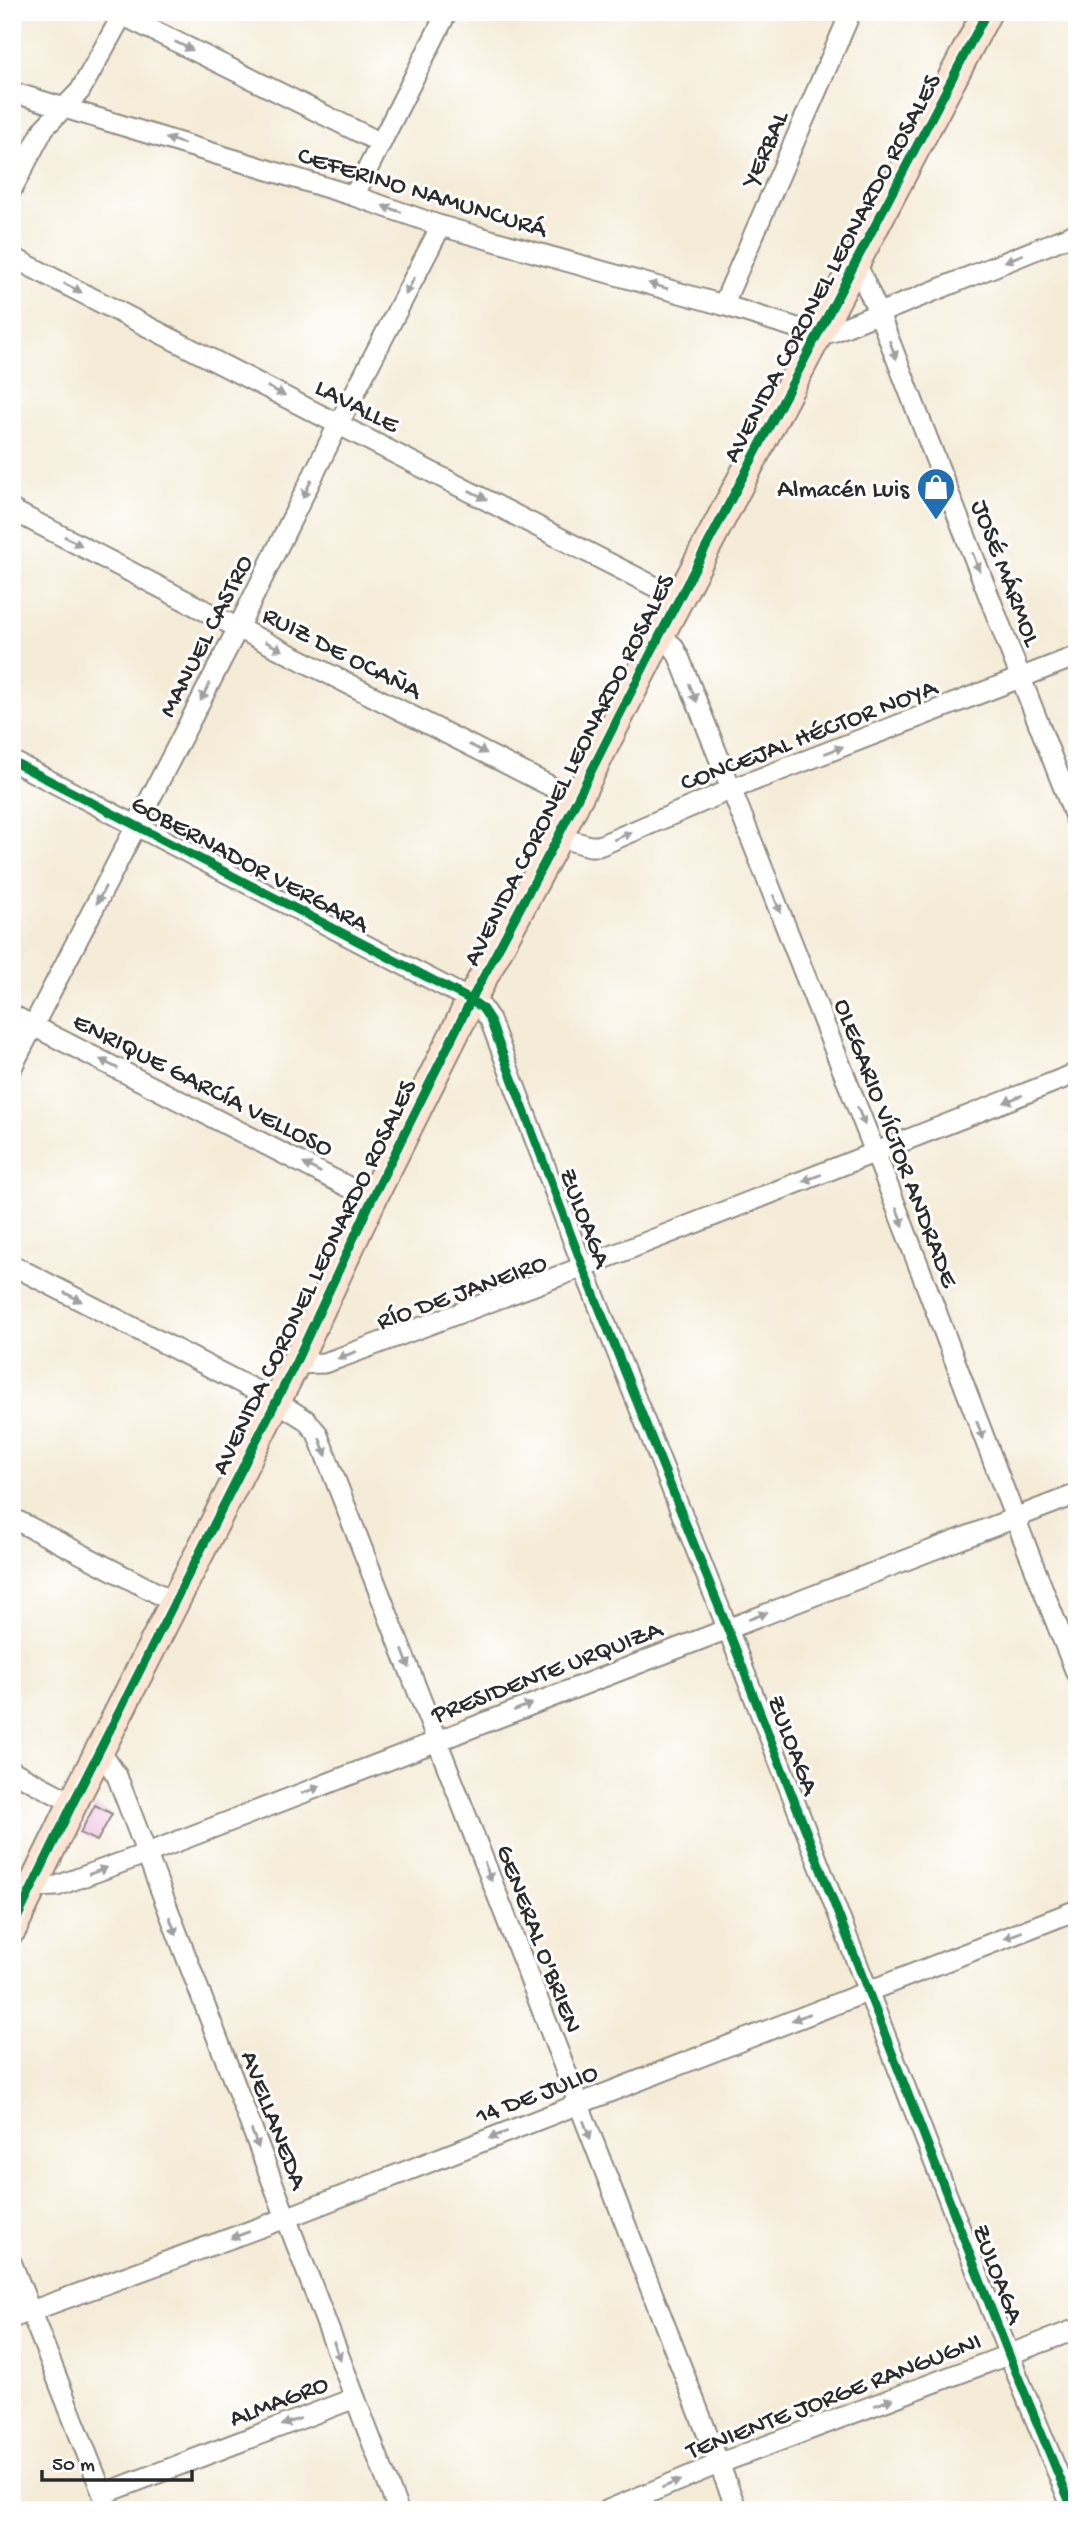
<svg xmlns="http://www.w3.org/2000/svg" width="1089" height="2522" font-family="'Gochi Hand',sans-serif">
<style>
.building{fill:#e6aad5}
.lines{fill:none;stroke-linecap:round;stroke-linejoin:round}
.street-casing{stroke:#908c82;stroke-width:23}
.secondary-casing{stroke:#908c82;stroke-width:32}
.street{stroke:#fff;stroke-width:19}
.secondary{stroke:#fde4d1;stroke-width:28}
.cycleway-casing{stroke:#fff;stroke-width:13}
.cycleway{stroke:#00873e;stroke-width:9}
.oneway{fill:#a0a0a0}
.labels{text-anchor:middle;stroke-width:6;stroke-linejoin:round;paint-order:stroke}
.street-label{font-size:26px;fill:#2b2b2b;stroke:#fff}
.poi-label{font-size:26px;fill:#2b2b2b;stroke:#fff;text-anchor:end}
</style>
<rect width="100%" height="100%" fill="#fff"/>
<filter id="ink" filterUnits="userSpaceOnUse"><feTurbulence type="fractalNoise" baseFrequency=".0143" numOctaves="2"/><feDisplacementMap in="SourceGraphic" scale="14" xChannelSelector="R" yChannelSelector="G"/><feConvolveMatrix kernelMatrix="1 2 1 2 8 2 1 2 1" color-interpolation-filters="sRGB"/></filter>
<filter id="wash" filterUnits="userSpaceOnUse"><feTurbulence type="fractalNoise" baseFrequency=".00686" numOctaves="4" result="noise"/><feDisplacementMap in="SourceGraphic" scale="28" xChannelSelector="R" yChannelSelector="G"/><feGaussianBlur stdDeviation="1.57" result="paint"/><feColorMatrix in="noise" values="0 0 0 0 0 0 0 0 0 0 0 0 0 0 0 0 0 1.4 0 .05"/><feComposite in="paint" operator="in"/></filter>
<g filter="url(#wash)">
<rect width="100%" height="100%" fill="#f5ecd8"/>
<g id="blocks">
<polygon class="building" points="95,1805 112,1814 97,1841 80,1833"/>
</g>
</g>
<g filter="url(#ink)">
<use href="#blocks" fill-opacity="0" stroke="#908c82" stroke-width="2"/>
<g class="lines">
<g class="street-casing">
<g id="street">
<polyline points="116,12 381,143"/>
<polyline points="12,92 354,196 441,226 723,305 820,335 835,331 1077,233"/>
<polyline points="12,189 44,128 80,91 124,12"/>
<polyline points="354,196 447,12"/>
<polyline points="12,257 679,599"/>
<polyline points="857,265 879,314 1077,822"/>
<polyline points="723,305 851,12"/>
<polyline points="12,510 238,628 576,799"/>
<path d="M660,635L673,646L679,657C745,822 811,987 875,1152C943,1327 1007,1502 1077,1675"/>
<polyline points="12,761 471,1000 482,1008 490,1020 583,1267 727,1627 1009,2355 1073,2510"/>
<polyline points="558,837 590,846 599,846 732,789 1077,656"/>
<polyline points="12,1015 372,1199"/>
<polyline points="12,1067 238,628 339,423 441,226"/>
<polyline points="12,1265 276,1401 306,1420 317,1433 737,2510"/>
<polyline points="295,1364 324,1363 339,1358 583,1267 1077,1073"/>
<polyline points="12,1518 176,1603"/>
<polyline points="100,1751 117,1776 398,2510"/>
<polyline points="12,1771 73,1803"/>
<polyline points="33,1887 57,1886 145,1854 1077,1494"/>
<polyline points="12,2264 109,2510"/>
<polyline points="12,2318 286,2218 1077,1910"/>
<polyline points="103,2494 355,2398"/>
<polyline points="608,2510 718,2464 1077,2329"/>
</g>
</g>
<g class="secondary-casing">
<polyline id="secondary" points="12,1929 73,1803 295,1364 372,1199 471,1000 558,837 660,635 987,12"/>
</g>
<use href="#street" class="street"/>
<use href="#secondary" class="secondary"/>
<g class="cycleway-casing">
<g id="cycleway">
<polyline points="12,761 471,1000 482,1008 490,1020 583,1267 727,1627 1009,2355 1073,2510"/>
<polyline points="12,1929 73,1803 295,1364 372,1199 471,1000 558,837 660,635 987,12"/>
</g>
</g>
<use href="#cycleway" class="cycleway"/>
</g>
<defs><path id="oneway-solid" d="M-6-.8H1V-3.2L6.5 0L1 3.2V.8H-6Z" transform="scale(1.75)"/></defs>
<g class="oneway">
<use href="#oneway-solid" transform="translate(184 46) rotate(26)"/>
<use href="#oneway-solid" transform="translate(175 141) rotate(-163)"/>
<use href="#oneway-solid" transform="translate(392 209) rotate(-161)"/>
<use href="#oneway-solid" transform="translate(1014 258) rotate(158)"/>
<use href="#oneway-solid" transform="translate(410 286) rotate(117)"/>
<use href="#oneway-solid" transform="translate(658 286) rotate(-164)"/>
<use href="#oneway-solid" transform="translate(73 288) rotate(27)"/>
<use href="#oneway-solid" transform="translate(893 350) rotate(69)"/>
<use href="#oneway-solid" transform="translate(276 391) rotate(27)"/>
<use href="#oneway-solid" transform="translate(307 489) rotate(116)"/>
<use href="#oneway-solid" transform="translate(478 495) rotate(27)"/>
<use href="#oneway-solid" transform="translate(73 541) rotate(28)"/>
<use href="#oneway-solid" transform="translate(976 562) rotate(69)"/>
<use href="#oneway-solid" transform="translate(274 646) rotate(27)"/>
<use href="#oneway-solid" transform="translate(205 692) rotate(117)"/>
<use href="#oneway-solid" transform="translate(693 693) rotate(68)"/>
<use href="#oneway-solid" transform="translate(478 749) rotate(27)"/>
<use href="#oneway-solid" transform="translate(834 750) rotate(-21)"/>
<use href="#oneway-solid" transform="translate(623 836) rotate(-23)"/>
<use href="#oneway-solid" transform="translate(101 895) rotate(117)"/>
<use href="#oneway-solid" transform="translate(777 904) rotate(68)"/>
<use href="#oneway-solid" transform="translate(109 1064) rotate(-153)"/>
<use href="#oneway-solid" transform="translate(1013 1099) rotate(158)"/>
<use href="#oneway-solid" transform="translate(861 1116) rotate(68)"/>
<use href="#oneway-solid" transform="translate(312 1168) rotate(-153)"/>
<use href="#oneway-solid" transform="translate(812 1178) rotate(159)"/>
<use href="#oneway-solid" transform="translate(900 1217) rotate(69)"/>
<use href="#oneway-solid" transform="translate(73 1297) rotate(27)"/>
<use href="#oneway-solid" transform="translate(347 1355) rotate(160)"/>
<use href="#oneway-solid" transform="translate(980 1430) rotate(69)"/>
<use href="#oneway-solid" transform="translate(323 1447) rotate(69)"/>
<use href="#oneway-solid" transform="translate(758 1616) rotate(-21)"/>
<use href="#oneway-solid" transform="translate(406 1659) rotate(69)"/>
<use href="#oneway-solid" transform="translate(523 1707) rotate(-21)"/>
<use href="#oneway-solid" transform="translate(311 1790) rotate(-21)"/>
<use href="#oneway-solid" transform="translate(98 1871) rotate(-20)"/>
<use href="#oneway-solid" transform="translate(488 1872) rotate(69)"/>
<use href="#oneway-solid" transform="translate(173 1926) rotate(69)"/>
<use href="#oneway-solid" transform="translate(1013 1935) rotate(159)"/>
<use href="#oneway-solid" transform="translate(801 2017) rotate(159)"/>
<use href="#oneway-solid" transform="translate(587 2130) rotate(69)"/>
<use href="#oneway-solid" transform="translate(498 2135) rotate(159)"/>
<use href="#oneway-solid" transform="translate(255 2139) rotate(69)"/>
<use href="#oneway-solid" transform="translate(240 2235) rotate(160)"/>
<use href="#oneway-solid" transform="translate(337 2351) rotate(69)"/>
<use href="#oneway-solid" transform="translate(884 2402) rotate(-21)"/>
<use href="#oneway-solid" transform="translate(291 2422) rotate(159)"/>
<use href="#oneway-solid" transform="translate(671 2484) rotate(-22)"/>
</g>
</g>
<defs>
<g id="shop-pin" transform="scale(2.0125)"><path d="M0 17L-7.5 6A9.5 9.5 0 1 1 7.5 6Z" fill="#1f6fb2" stroke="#fff"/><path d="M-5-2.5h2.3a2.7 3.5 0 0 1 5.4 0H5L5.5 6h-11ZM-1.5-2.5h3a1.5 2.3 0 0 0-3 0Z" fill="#fff"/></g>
</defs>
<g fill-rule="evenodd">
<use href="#shop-pin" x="936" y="487"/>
</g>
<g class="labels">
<g class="street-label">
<text transform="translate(763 148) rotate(-66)" y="9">YERBAL</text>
<text transform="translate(423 190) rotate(17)" y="9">CEFERINO NAMUNCURÁ</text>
<text transform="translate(830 267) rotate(-62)" y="9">AVENIDA CORONEL LEONARDO ROSALES</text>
<text transform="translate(358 404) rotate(27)" y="9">LAVALLE</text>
<text transform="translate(1008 572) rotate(69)" y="9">JOSÉ MÁRMOL</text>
<text transform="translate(204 635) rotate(-63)" y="9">MANUEL CASTRO</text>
<text transform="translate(343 651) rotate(27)" y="9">RUIZ DE OCAÑA</text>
<text transform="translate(808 733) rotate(-21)" y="9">CONCEJAL HÉCTOR NOYA</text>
<text transform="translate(567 769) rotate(-63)" y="9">AVENIDA CORONEL LEONARDO ROSALES</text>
<text transform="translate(251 862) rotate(28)" y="9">GOBERNADOR VERGARA</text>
<text transform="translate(204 1083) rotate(27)" y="9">ENRIQUE GARCÍA VELLOSO</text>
<text transform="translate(898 1142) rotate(69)" y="9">OLEGARIO VÍCTOR ANDRADE</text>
<text transform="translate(587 1217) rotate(69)" y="9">ZULOAGA</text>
<text transform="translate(312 1276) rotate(-64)" y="9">AVENIDA CORONEL LEONARDO ROSALES</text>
<text transform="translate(461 1290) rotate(-20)" y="9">RÍO DE JANEIRO</text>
<text transform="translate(546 1670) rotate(-21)" y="9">PRESIDENTE URQUIZA</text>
<text transform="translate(795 1744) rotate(69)" y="9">ZULOAGA</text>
<text transform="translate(541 1938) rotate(69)" y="9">GENERAL O'BRIEN</text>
<text transform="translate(536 2092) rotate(-21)" y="9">14 DE JULIO</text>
<text transform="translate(276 2119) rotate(69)" y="9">AVELLANEDA</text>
<text transform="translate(1000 2273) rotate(69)" y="9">ZULOAGA</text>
<text transform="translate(833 2394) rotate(-21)" y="9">TENIENTE JORGE RANGUGNI</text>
<text transform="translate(278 2399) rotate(-21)" y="9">ALMAGRO</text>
</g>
<g class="poi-label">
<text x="909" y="496">Almacén Luis</text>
</g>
</g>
<rect width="1089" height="2522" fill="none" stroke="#fff" stroke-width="42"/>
<path d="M42 2470v10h150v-10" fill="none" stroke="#2b2b2b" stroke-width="3.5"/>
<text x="52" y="2470" font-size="21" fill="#2b2b2b" stroke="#ffffff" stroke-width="5" paint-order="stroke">50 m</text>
</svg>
